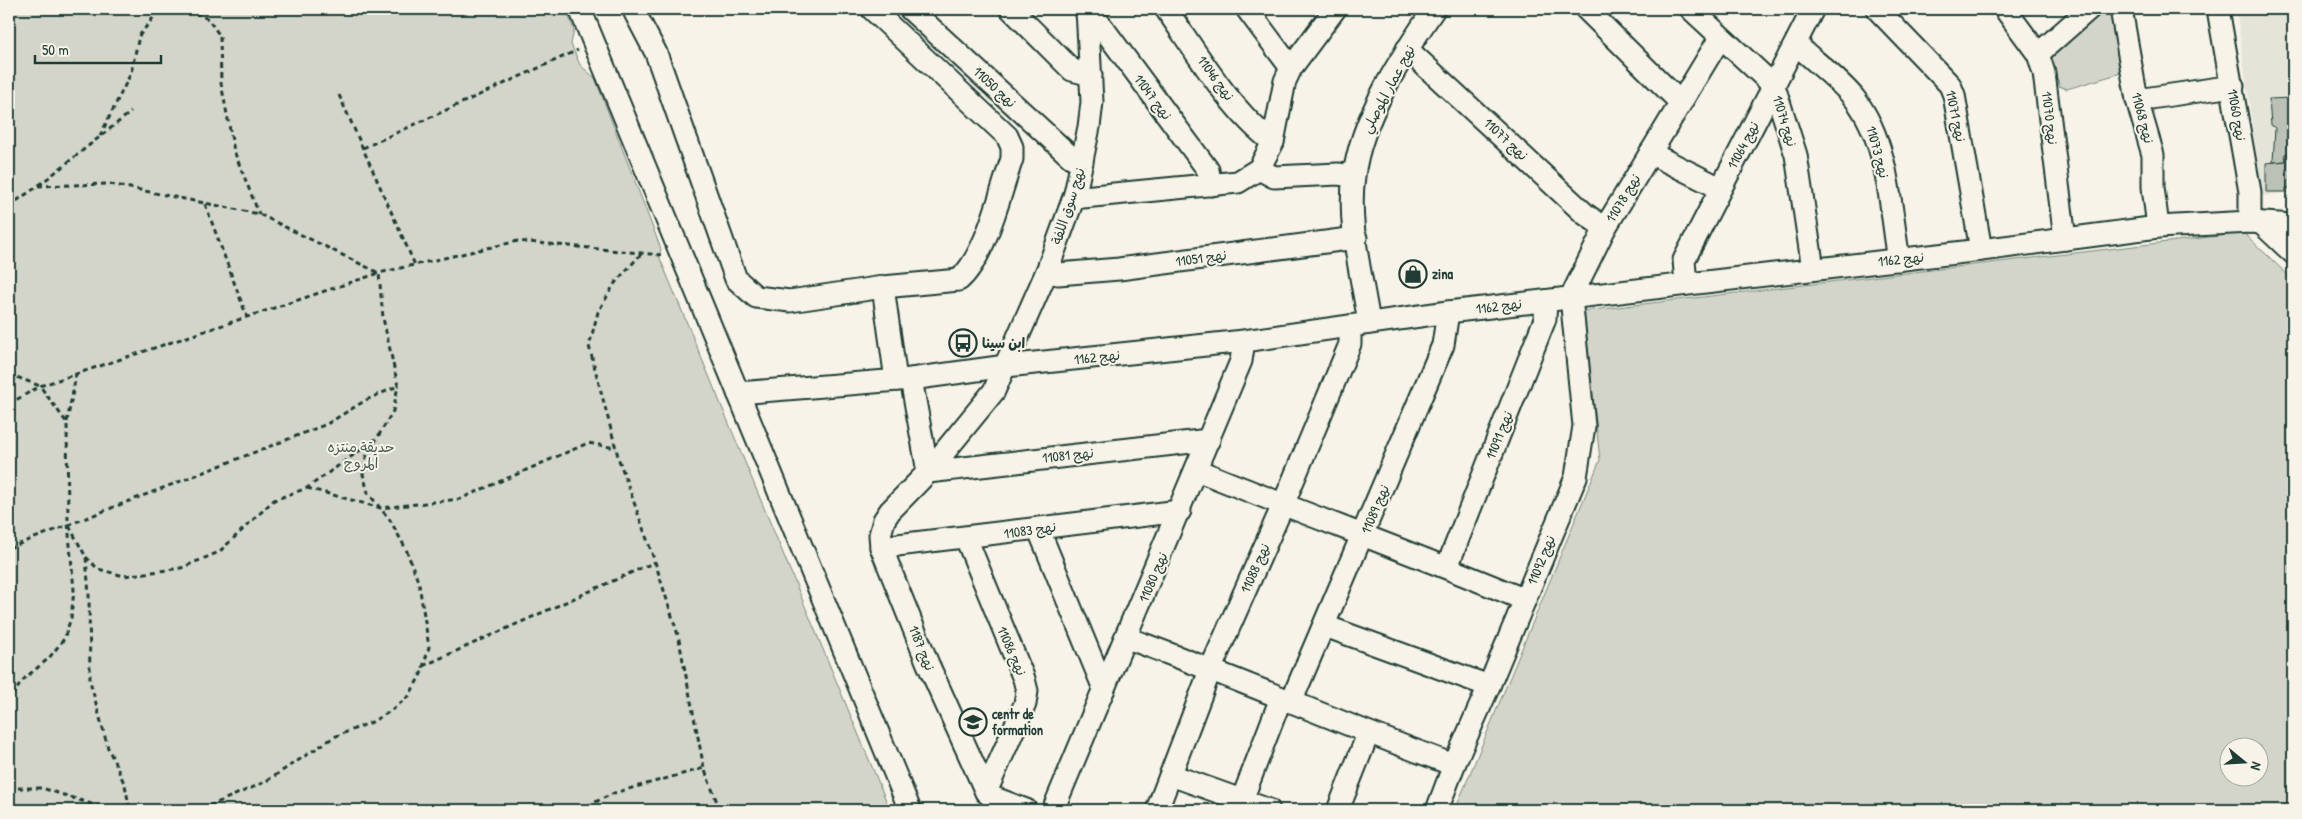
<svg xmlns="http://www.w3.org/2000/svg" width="2302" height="819" font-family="'Patrick Hand','Playpen Sans Arabic',sans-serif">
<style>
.built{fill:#e5e4d9}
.green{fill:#d3d5ca;stroke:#79897f;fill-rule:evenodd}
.building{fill:#bbc1b6;stroke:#1f3d34}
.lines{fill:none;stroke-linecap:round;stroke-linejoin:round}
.minor-casing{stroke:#1f3d34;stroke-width:25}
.path{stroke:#1f3d34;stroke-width:3;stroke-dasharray:5 4;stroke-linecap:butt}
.minor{stroke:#f7f3e8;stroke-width:21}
.labels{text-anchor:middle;stroke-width:4;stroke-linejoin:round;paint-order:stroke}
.street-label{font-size:14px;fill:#1f3d34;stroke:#f7f3e8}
.poi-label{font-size:14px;font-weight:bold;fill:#1f3d34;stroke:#f7f3e8;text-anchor:start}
.park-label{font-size:14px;fill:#435b52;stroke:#f7f3e8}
</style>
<rect width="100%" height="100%" fill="#f7f3e8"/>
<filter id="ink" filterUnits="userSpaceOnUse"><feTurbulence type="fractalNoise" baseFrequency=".02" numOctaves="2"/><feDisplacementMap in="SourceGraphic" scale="10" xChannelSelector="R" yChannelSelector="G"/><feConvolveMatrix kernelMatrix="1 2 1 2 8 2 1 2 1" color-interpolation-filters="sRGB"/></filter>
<g filter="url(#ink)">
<polygon class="built" points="2236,9 2293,9 2293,192 2262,196"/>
<g class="green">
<polygon points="9,9 566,9 574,30 571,44 580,65 595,78 661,249 659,256 890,810 9,810"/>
<polygon points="2098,9 2116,9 2128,71 2067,89 2059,86 2058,80 2053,77 2049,60"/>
<path d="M2244,233L2293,280V810H1455L1600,460L1584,311ZM2230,746H2260V776H2230Z"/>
</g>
<g class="building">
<polygon points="2291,98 2292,153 2285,154 2286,161 2273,162 2275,128 2271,125 2269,99"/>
<polygon points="2292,153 2293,188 2286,188 2286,192 2266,192 2266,163 2286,161 2285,154"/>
</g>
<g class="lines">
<g class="minor-casing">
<g id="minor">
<polyline points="580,9 910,810"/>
<path d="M633,9L656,53L736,279L756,297L790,301L883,287L959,280C986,256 1000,193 1012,159V147L1007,136L872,9"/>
<polyline points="910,9 1071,157 1082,162"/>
<polyline points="1011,9 1072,70 1091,75"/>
<path d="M1166,9C1195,50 1232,113 1273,142"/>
<polyline points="1247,9 1291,68"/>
<polyline points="1586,9 1681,103"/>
<polyline points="1691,9 1774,86 1796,155 1813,269"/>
<polyline points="1877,9 1950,85 1954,95 1981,250"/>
<polyline points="2005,9 2038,54 2044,73 2065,239"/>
<polyline points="2121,9 2137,100 2153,155 2153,187 2158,227"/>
<polyline points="2218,9 2250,192 2250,222"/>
<polyline points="1087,15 1100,24 1208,170 1211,185"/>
<path d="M1796,44C1815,62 1839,79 1855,99C1889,143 1890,207 1899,260"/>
<polyline points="1407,49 1585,214 1605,228"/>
<polyline points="2038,54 2089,9"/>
<polyline points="2137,100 2233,86"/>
<polyline points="1650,153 1720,188"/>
<polyline points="1259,169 1273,142 1285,81 1291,68 1335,9"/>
<polyline points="1075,194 1083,197 1238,182 1259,169 1274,177 1338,174 1353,176"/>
<polyline points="2261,223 2293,253"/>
<polyline points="1047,271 1058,274 1119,269 1356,238"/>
<polyline points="1686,284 1684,260 1813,9"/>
<polyline points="883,287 896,380"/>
<path d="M1369,323C1362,276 1347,224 1354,176C1361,118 1402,56 1434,9"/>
<polyline points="911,379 928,472 1209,440"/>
<polyline points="738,393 911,379 1006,366 1244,341 1448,312 1981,250 2158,227 2250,222 2293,225"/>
<path d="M1197,470C1306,515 1417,554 1525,600"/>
<polyline points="1038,528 1104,689"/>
<polyline points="966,538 1024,679 1027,691 1025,704 986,792"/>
<polyline points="881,547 1180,511"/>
<polyline points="1447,567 1545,319 1546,301"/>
<polyline points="1325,626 1489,686"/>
<path d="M1127,638C1237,678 1344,725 1454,765"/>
<polyline points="1291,702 1443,345 1448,312"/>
<polyline points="1171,775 1269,810"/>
<polyline points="1242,800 1281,698"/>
<polyline points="1026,810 992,797 986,792 928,664 881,547 880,535 884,520 890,511 928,472 994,391 1047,271 1075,194 1089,127 1092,102 1087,9"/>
<polyline points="1053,810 1241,361 1244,341"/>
<polyline points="1157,810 1211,668 1283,505 1350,344 1350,326"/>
<polyline points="1338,810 1368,734"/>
<polyline points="1437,810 1454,765 1489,686 1576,477 1584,426 1571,297 1605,228 1720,38"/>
</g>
</g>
<g class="path">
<polyline points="187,9 208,19 220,36 221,83 234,151 259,214"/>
<polyline points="339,95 415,265"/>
<polyline points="100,136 131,73 139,36 156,14 182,9"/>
<polyline points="363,148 578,50"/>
<polyline points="38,186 110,184 259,214 379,273 383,318 398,386 393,411 366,457 363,474 368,493 390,520 406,549 419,584 429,647 421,674 409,696 389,712 372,722 334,737 265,782 200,810"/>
<polyline points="205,204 247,317"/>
<polyline points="9,206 38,186 131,112"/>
<polyline points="641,254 615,283 598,312 589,346 619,460 655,562 678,635 704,768 720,810"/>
<polyline points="9,374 40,386 67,423 68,523 74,590 71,618 64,639 49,658 25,678 9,699"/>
<polyline points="9,404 40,386 379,273 518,241 661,255"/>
<polyline points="67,422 76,375"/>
<polyline points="307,488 381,508 460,499 588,443 616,448"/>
<polyline points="69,526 86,557 89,595 90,681 108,748 125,785 130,810"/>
<polyline points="9,548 327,424 366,400 398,386"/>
<polyline points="86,557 98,569 124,576 181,568 219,552 274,500 307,488 376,439"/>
<polyline points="423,666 655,562"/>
<polyline points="9,788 42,788 110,810"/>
<polyline points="579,810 614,793 704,768"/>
</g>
<use href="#minor" class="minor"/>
</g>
</g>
<defs>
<g id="shop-ring" transform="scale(1.4375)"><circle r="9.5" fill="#f7f3e8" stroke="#1f3d34" stroke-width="1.5"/><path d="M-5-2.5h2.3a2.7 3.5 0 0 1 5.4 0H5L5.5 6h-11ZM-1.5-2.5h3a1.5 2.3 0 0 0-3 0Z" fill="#1f3d34"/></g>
<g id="bus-ring" transform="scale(1.4375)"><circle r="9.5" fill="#f7f3e8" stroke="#1f3d34" stroke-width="1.5"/><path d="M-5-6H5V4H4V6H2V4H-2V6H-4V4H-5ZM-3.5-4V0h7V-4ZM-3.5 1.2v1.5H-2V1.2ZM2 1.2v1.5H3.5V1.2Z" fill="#1f3d34"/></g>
<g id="school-ring" transform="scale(1.4375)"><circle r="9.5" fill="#f7f3e8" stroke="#1f3d34" stroke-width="1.5"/><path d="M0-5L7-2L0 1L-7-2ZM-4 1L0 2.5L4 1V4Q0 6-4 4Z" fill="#1f3d34"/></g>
</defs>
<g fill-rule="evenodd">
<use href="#shop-ring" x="1413" y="274"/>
<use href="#bus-ring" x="963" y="343"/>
<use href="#school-ring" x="973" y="722"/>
</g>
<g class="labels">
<g class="street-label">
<text transform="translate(1216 78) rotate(54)" y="5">نهج 11046</text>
<text transform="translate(995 87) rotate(43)" y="5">نهج 11050</text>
<text transform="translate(1388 89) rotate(-62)" y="5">نهج عمار الموصلي</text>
<text transform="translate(1153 97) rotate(53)" y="5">نهج 11047</text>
<text transform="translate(2237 115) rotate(80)" y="5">نهج 11060</text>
<text transform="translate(1956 116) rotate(78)" y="5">نهج 11071</text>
<text transform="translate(2050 118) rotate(83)" y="5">نهج 11070</text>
<text transform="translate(2143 118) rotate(75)" y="5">نهج 11068</text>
<text transform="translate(1785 121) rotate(73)" y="5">نهج 11074</text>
<text transform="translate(1506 139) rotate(43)" y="5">نهج 11077</text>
<text transform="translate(1743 145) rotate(-62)" y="5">نهج 11064</text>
<text transform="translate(1878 152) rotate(75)" y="5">نهج 11073</text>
<text transform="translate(1623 198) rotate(-59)" y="5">نهج 11078</text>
<text transform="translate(1068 206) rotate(-72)" y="5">نهج سوق اللفة</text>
<text transform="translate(1201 258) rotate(-8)" y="5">نهج 11051</text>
<text transform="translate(1901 259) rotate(-6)" y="5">نهج 1162</text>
<text transform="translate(1499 306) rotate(-7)" y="5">نهج 1162</text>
<text transform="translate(1097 357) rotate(-6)" y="5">نهج 1162</text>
<text transform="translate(1499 435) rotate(-68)" y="5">نهج 11091</text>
<text transform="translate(1068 455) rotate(-6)" y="5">نهج 11081</text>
<text transform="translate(1375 509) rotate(-67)" y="5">نهج 11089</text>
<text transform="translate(1030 530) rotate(-8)" y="5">نهج 11083</text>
<text transform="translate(1541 560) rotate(-68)" y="5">نهج 11092</text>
<text transform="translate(1255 568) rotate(-66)" y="5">نهج 11088</text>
<text transform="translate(1153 577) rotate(-67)" y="5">نهج 11080</text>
<text transform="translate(922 648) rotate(68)" y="5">نهج 1187</text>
<text transform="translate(1012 651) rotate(66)" y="5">نهج 11086</text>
</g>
<g class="poi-label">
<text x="1432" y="279">zina</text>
<text x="982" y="348">ابن سينا</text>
<text x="992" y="719">centr de<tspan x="992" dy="16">formation</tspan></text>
</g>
<g class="park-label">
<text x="361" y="452">حديقة منتزه<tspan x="361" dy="16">المروج</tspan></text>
</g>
</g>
<rect width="2302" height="819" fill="none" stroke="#f7f3e8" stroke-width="30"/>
<rect x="15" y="15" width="2272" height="789" fill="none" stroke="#1f3d34" stroke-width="2" filter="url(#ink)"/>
<g transform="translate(2244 762) rotate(108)"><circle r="24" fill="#f7f3e8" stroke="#a1aaa0"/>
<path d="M0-4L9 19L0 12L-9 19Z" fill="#1f3d34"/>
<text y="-8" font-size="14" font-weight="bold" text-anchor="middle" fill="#1f3d34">N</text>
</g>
<path d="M35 55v8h126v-8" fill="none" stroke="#1f3d34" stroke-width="2.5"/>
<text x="42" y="55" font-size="15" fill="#1f3d34" stroke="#f7f3e8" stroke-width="4" paint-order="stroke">50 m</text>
</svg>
